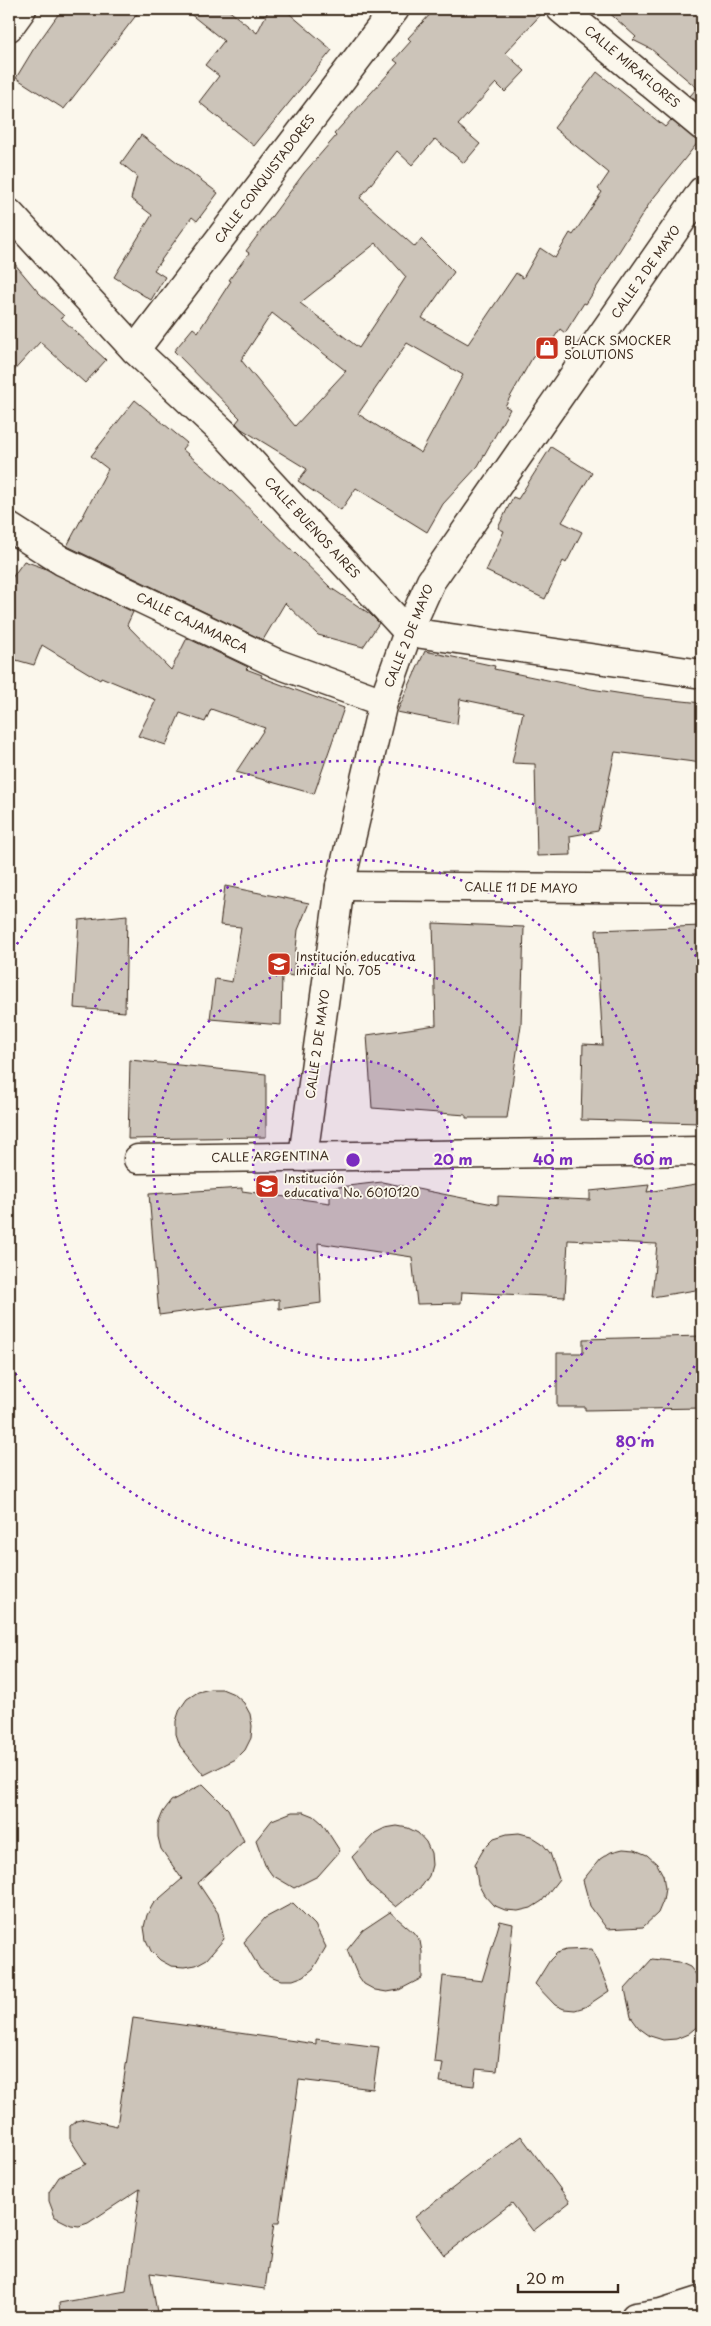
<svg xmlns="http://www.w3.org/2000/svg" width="711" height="2326" font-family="'Playpen Sans',sans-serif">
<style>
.building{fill:#ccc4b9;stroke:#3b2a1e;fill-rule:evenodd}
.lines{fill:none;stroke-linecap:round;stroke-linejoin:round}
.minor-casing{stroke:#3b2a1e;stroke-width:31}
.minor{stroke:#fbf7ec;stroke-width:28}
.ring{fill:none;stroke:#7b2cbf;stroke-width:2.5;stroke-dasharray:2.5 5}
.labels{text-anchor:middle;stroke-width:4;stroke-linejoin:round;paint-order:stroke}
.street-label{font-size:12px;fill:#3b2a1e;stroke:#fbf7ec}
.poi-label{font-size:12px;fill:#3b2a1e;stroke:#fbf7ec;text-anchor:start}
.centre{fill:#7b2cbf;stroke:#fbf7ec;stroke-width:2.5}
.ring-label{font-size:15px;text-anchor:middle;font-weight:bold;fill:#7b2cbf;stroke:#fbf7ec;stroke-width:4;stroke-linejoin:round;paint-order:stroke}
</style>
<rect width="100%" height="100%" fill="#fbf7ec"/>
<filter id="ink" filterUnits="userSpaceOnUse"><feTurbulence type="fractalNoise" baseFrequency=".02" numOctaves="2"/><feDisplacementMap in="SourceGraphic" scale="10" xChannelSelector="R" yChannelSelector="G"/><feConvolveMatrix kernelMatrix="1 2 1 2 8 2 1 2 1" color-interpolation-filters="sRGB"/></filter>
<g filter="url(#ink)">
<g class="building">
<polygon points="62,9 141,9 64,109 16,78 33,50"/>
<polygon points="184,9 227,9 257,33 269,9 284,9 332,50 254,146 199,102 219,76 205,65 224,41"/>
<path d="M435,9H546L505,53L525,71L505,92L496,83L458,125L480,144L464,163L435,139L412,165L397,151L360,198L415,247L421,239L454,272L422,318L468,344L516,273L523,278L540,248L555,258L570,233L573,235L602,192L598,189L609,173L554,128L597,72L665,127L671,120L699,141L651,201L586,304L584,303L565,333L560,329L540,359L534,355L505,406L510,409L478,466L443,504L427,532L356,488L341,510L298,481L307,469L240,428L236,423L240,418L174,351L193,328L198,332L231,281L229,280L249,253L246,251L304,173L336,136L334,134L398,63L394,60L411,41L408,38ZM376,243L406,277L359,348L300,303ZM272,313L346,371L295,426L241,360ZM407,343L463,375L421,453L358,414Z"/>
<polygon points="605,9 702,9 702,106 690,96 697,88 651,49 633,40 636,37"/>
<polygon points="141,135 218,193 197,221 192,217 154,270 165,277 151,300 114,277 152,215 131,199 137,176 121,163"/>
<polygon points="9,257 39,293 64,316 61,318 106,360 85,383 40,342 9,376"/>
<polygon points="135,400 187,443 182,449 228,488 331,588 370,614 379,623 363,647 318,635 285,603 263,640 67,546 108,469 91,456"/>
<polygon points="551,447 592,473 562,522 582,532 566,563 563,561 545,599 486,571 504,531 498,528 513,497 518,499"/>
<polygon points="24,561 44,568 133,612 127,625 171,670 187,638 248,667 246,669 262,675 261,677 344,708 314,794 236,772 265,728 211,709 205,722 180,713 166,745 138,736 156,700 101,677 100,680 42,645 34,665 9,658 9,582"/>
<polygon points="425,651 495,666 494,669 591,689 643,697 702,703 702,763 615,752 598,831 570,836 571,855 537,856 535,764 512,763 523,712 460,699 457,724 397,712"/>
<polygon points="225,886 309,903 298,930 293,976 282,974 281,1025 210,1019 215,979 232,982 241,927 220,925"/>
<polygon points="127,915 125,1012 74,1008 79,920"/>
<polygon points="433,923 524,927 521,1025 507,1118 466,1118 466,1115 372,1108 367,1035 436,1025"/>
<polygon points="702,926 702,1123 581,1120 583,1044 603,1045 596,930"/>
<polygon points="130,1060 266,1074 266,1137 128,1139"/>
<polygon points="382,1182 498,1205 498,1196 590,1200 590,1191 649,1185 647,1192 702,1183 702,1289 652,1297 657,1244 568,1240 565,1297 462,1292 461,1303 417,1304 412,1257 318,1243 321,1303 279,1309 279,1299 159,1315 149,1194 242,1188 242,1191 330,1203 330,1188"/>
<polygon points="702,1336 702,1408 585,1410 585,1407 557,1407 557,1353 583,1353 583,1339"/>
<polygon points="210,1689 222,1689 234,1694 244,1703 250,1714 252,1726 251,1738 245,1750 236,1759 204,1775 180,1746 176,1734 176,1721 180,1709 187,1699 198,1692"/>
<polygon points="203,1784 228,1809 244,1841 198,1883 218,1913 224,1939 207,1959 196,1965 184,1967 171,1966 160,1960 151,1951 146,1940 144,1927 147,1915 153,1904 182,1879 161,1849 158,1837 158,1824 163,1812 171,1801"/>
<polygon points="292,1812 304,1812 314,1816 322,1823 340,1851 318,1876 294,1888 272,1875 265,1865 256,1840 272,1820"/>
<polygon points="397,1826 408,1828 418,1833 426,1842 431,1853 432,1865 429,1876 422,1886 396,1907 370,1885 352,1857 375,1833 385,1828"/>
<polygon points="519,1833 531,1836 542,1843 550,1853 559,1879 542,1901 531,1908 518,1911 505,1910 493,1905 484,1895 478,1884 475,1864 485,1847 494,1838 507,1834"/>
<polygon points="623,1849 635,1850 647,1855 657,1864 663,1875 665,1888 663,1901 658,1913 643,1927 607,1929 590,1906 583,1880 600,1859 611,1852"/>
<polygon points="293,1903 315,1925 326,1947 313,1969 304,1976 293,1980 281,1980 270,1976 260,1969 244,1942 265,1918"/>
<polygon points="390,1912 413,1932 420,1941 422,1952 422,1978 399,1990 387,1992 375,1990 364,1984 357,1974 347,1950 363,1930"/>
<polygon points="500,1921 513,1924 497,2071 476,2069 474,2086 440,2082 443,2063 434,2062 443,1976 482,1981"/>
<polygon points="592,1949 609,1991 585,2007 575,2010 564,2009 555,2005 535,1984 550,1960 557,1953 566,1950"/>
<polygon points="652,1959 679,1962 690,1967 702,1982 702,2018 699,2025 688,2034 676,2039 663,2040 650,2036 639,2028 631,2017 625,1989"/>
<polygon points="133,2018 316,2044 316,2039 379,2047 373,2089 299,2080 279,2223 274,2223 265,2289 150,2273 157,2312 127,2317 60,2317 59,2303 126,2291 140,2189 88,2223 79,2226 71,2225 55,2217 49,2201 49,2192 59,2177 86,2164 70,2139 70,2126 76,2121 85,2119 117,2126"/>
<polygon points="521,2136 570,2202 533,2231 512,2203 444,2255 415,2217"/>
</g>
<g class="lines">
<g class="minor-casing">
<g id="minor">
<polyline points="561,9 702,126"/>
<polyline points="9,27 22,9"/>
<polyline points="9,213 135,350 228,437 408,632 702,674"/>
<polyline points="135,350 395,9"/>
<polyline points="9,527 62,561 278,664 383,702"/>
<polyline points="340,886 702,889"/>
<polyline points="303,1157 340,886 383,702 408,632 431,581 702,191"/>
<polyline points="138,1159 702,1151"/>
<polyline points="635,2317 661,2313 702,2300"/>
</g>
</g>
<use href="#minor" class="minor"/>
</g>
</g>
<circle cx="353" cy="1160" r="100" fill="#7b2cbf" fill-opacity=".12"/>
<g class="ring">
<circle cx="353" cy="1160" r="100"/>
<circle cx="353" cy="1160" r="200"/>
<circle cx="353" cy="1160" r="300"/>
<path d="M702 1353A399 399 0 0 1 9 1363M9 957A399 399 0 0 1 702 967"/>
</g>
<defs>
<g id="shop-square" transform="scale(1.25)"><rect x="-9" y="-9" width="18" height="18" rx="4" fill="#c8321e" stroke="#fbf7ec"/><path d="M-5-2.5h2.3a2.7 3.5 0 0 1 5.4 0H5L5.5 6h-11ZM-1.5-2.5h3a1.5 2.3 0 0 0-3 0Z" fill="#fff"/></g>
<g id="school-square" transform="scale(1.25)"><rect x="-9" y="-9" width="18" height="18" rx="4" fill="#c8321e" stroke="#fbf7ec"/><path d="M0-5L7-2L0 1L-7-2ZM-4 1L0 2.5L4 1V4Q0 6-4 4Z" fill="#fff"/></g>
</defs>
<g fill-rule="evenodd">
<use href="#shop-square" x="547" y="348"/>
<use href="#school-square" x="279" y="964"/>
<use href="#school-square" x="267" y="1186"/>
</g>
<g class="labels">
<g class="street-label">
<text transform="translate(632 67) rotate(40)" y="4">CALLE MIRAFLORES</text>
<text transform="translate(265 179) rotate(-53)" y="4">CALLE CONQUISTADORES</text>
<text transform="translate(646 272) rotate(-55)" y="4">CALLE 2 DE MAYO</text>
<text transform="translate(312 528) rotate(47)" y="4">CALLE BUENOS AIRES</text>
<text transform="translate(192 623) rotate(26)" y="4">CALLE CAJAMARCA</text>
<text transform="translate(409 636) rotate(-68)" y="4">CALLE 2 DE MAYO</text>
<text transform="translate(521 888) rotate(1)" y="4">CALLE 11 DE MAYO</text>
<text transform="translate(318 1044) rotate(-82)" y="4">CALLE 2 DE MAYO</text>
<text transform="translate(270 1157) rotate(-1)" y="4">CALLE ARGENTINA</text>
</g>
<g class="poi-label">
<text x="564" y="345">BLACK SMOCKER<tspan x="564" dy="14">SOLUTIONS</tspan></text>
<text x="296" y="961">Institución educativa<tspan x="296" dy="14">inicial No. 705</tspan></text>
<text x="284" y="1183">Institución<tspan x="284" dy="14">educativa No. 6010120</tspan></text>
</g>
</g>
<circle cx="353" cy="1160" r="8" class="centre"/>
<g class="ring-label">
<text x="453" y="1165">20 m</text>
<text x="553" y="1165">40 m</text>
<text x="653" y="1165">60 m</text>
<text x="635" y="1447">80 m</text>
</g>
<rect width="711" height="2326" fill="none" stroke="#fbf7ec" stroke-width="30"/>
<rect x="15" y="15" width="681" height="2296" fill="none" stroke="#3b2a1e" stroke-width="2" filter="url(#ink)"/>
<path d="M518 2284v8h100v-8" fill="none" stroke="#3b2a1e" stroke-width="2.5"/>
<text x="526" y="2284" font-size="15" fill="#3b2a1e" stroke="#fbf7ec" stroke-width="4" paint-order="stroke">20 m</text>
</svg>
